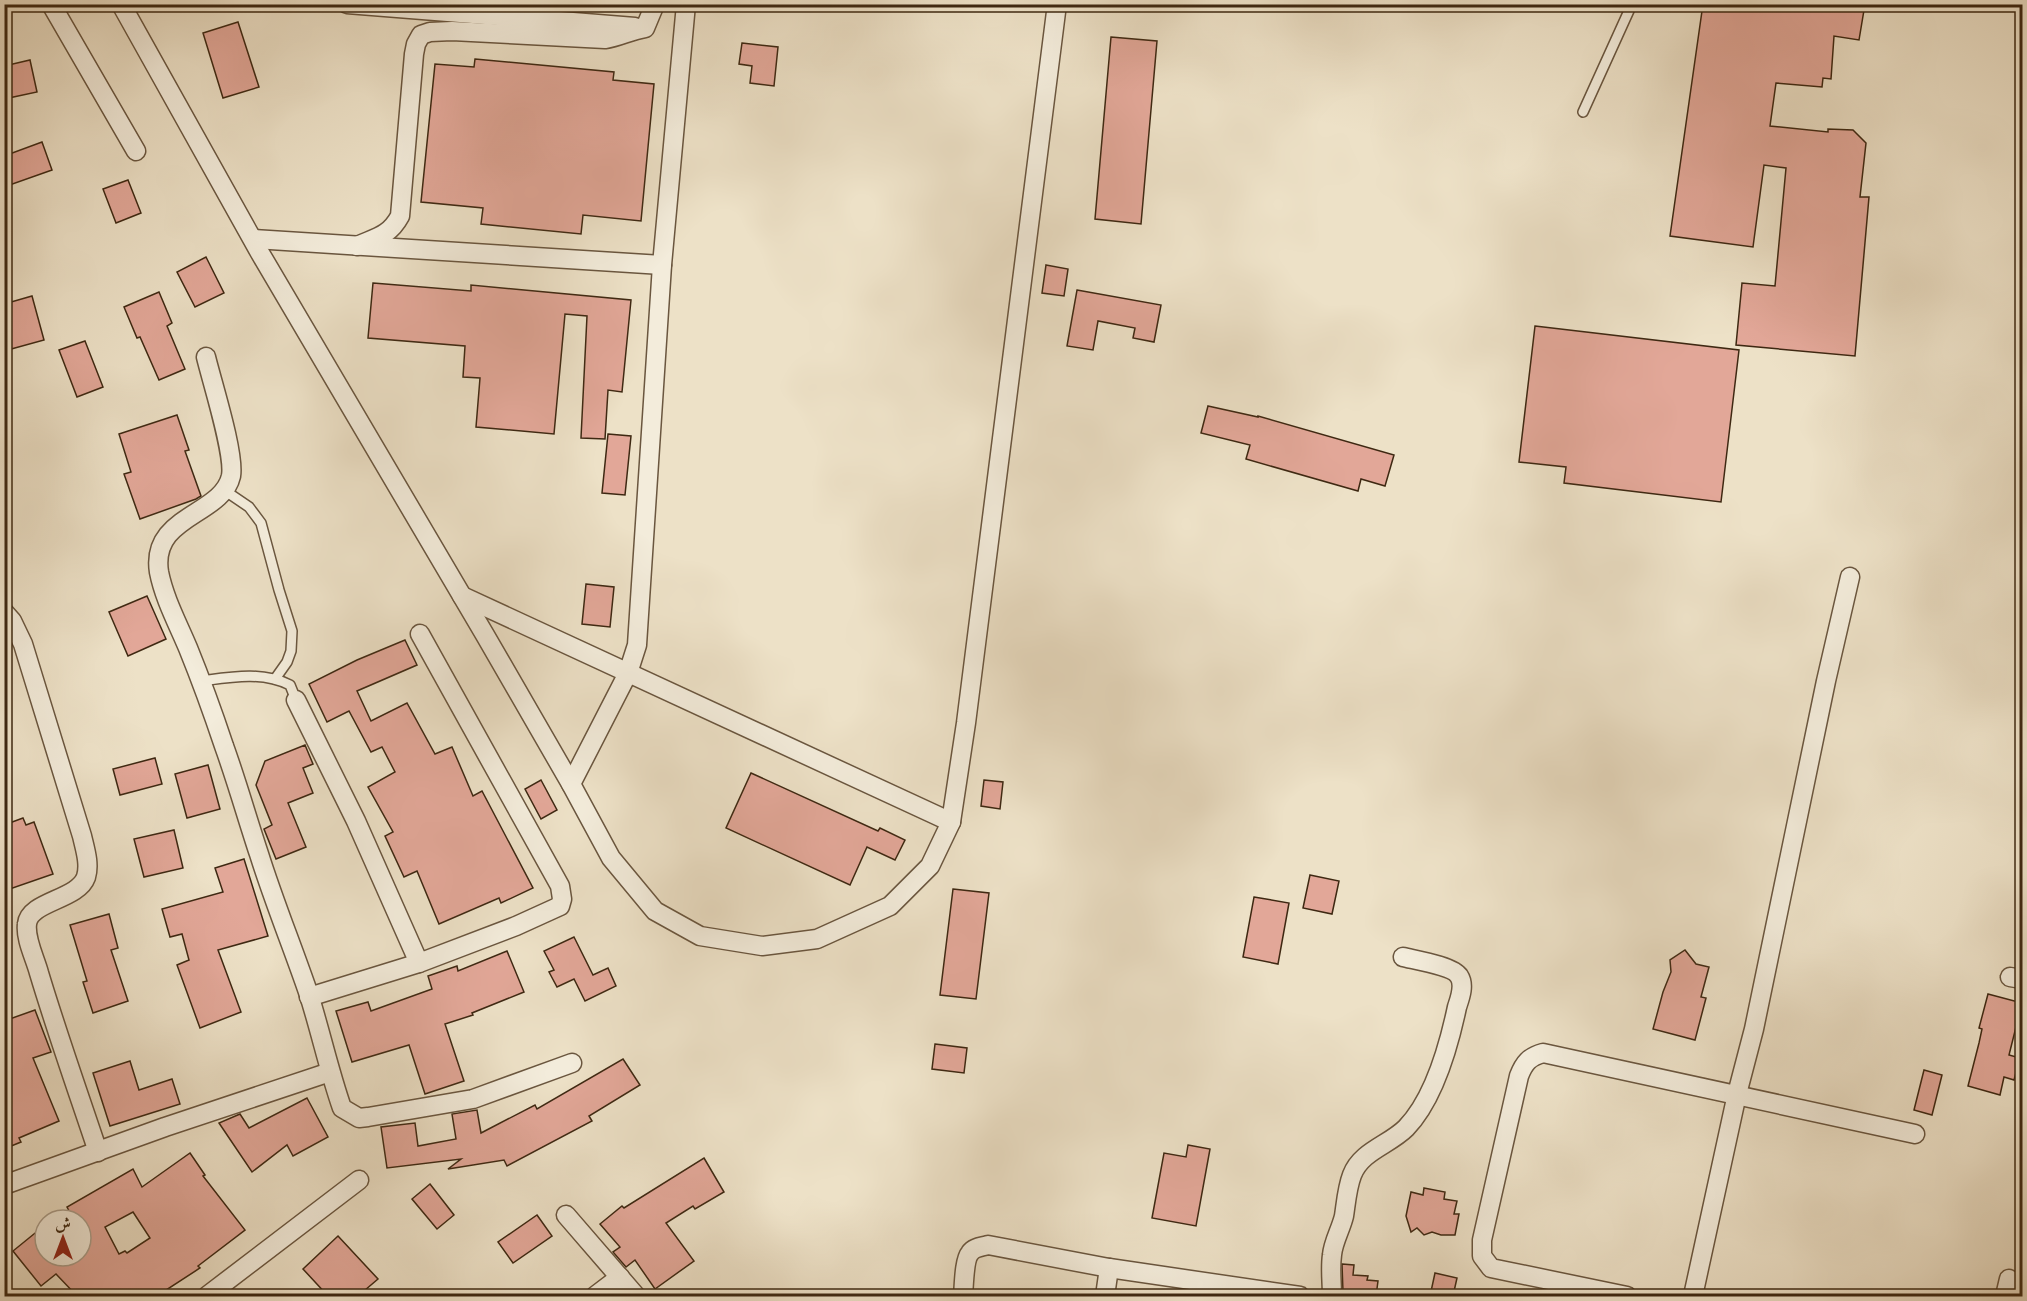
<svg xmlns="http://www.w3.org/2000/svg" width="2027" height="1301" font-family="'Gentium Book Plus',Amiri,serif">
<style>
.building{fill:#e2a798;stroke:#3e2812;stroke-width:1.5;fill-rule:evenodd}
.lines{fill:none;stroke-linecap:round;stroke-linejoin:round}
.service-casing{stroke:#6a563f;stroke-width:12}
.minor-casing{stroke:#6a563f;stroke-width:21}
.service{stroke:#f3ecdb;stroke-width:9}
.minor{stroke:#f3ecdb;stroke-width:18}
</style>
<rect width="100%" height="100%" fill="#ede1c7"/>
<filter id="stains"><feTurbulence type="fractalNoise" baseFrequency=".00333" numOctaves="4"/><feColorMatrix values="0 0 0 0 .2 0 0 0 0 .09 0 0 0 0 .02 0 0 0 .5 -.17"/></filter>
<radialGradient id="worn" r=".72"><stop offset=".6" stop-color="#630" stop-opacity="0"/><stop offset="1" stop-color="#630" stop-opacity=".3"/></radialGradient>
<g class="building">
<polygon points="1703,4 1865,4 1859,40 1834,36 1831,79 1823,78 1822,87 1776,83 1770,126 1828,132 1828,129 1853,130 1866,143 1860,197 1869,197 1855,356 1736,345 1742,283 1775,286 1786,168 1764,165 1753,247 1670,236"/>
<polygon points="238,22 259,87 223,98 203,33"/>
<polygon points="1111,37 1157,41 1141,224 1095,219"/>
<polygon points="742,43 778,47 774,86 750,83 752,66 739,64"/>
<polygon points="475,59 614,72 613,80 654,84 641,221 583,215 581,234 481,224 483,208 421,202 435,64 474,67"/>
<polygon points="30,60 37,92 4,99 4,66"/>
<polygon points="42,142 52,170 4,187 4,156"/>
<polygon points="128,180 141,213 116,223 103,189"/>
<polygon points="206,257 224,293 195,307 177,272"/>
<polygon points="1046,265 1068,269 1064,296 1042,293"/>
<polygon points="373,283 471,291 471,285 631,300 622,392 608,390 605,439 581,438 587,316 565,314 554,434 476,427 480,378 463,377 465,346 368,338"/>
<polygon points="1077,290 1161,305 1154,342 1133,338 1135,328 1098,321 1093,350 1067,346"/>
<polygon points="159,292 172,323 167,326 185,369 159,380 140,337 137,338 124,307"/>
<polygon points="32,296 44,340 4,351 4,304"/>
<polygon points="1535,326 1739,350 1721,502 1564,483 1566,467 1519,462"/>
<polygon points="85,341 103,387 77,397 59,350"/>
<polygon points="1208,406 1258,417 1258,416 1394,455 1385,486 1361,479 1358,491 1246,459 1250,445 1201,433"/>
<polygon points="177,415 189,450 185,451 201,496 196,499 140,519 124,474 131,472 119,434"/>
<polygon points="608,434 631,436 625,495 602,493"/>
<polygon points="586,584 614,587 610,627 582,624"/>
<polygon points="147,596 166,639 128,656 109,612"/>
<polygon points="405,640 417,665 357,691 371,721 407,703 435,754 452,747 473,796 482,791 533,888 501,903 499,898 439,924 417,871 404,877 385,836 393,832 368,787 395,772 382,747 371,752 349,711 327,722 309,684 357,660"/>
<polygon points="305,745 313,764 303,768 313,793 288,803 306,847 276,859 264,829 272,825 256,785 265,761"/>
<polygon points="155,758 162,784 120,795 113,769"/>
<polygon points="208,765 220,809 187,818 175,774"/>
<polygon points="751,773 878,831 880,828 905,840 895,860 867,847 850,885 726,828"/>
<polygon points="541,780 557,810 541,819 525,789"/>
<polygon points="984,780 1003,782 1000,809 981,806"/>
<polygon points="23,818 26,825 34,822 53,874 4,891 4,825"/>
<polygon points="174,830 183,868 144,877 134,839"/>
<polygon points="244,859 268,936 218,950 241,1012 200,1028 177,965 189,960 182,934 170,937 162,909 223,892 215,868"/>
<polygon points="1310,875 1339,881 1332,914 1303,908"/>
<polygon points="953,889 989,893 976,999 940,995"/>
<polygon points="1254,897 1289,903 1278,964 1243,957"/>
<polygon points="109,914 118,948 111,950 128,1001 93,1013 83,982 87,981 70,925"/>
<polygon points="574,937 593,975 608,968 616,986 585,1001 574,979 557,987 549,972 554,970 544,951"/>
<polygon points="1685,950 1696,964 1709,967 1701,997 1706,998 1695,1040 1653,1029 1663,992 1671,972 1670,960"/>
<polygon points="507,951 524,992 472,1013 473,1015 445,1024 464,1081 425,1094 409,1045 352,1062 336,1011 368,1002 371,1011 432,989 428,976 457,966 458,971"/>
<polygon points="1988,994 2022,1003 2009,1055 2020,1058 2014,1080 2004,1077 2000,1095 1968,1086 1979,1043 1982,1029 1979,1028"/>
<polygon points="35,1010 51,1052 33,1058 59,1121 19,1138 21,1142 4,1149 4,1021"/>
<polygon points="935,1044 967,1048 964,1073 932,1069"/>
<polygon points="623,1059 640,1085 589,1116 592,1121 507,1166 504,1160 448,1169 461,1159 387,1168 381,1127 415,1123 418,1146 456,1139 452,1114 477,1110 481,1133 535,1105 537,1109"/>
<polygon points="130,1061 139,1090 172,1079 180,1104 110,1126 93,1073"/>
<polygon points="1924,1070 1942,1075 1932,1115 1914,1110"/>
<polygon points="307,1098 328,1137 293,1156 287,1145 252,1172 219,1123 240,1114 249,1128"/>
<polygon points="1188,1145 1210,1149 1196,1226 1152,1218 1164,1153 1186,1157"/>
<path d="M190,1153L205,1175L203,1176L245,1230L198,1266L200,1268L157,1296H77L56,1274L41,1286L13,1251L45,1225V1256H81V1220H74L67,1207L133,1169L142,1187ZM133,1212L150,1238L127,1253L125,1251L119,1254L105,1227Z"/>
<polygon points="704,1158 724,1192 695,1209 693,1206 666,1223 694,1261 655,1289 635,1260 626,1267 613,1252 620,1247 600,1224 622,1206 624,1208"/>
<polygon points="430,1184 454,1215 437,1229 412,1199"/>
<polygon points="1424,1188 1445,1192 1444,1199 1457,1201 1454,1214 1459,1214 1455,1235 1441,1235 1432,1232 1424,1235 1417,1228 1411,1232 1406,1216 1411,1192 1423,1195"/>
<polygon points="537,1215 552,1236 513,1263 498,1242"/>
<polygon points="338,1236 378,1279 358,1296 328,1296 303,1269"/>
<polygon points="1342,1264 1354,1265 1353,1275 1368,1276 1367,1280 1378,1281 1376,1296 1343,1292"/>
<polygon points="1435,1273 1457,1278 1453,1296 1430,1296"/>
</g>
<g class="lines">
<g class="service-casing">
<g id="service">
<polyline points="1583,112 1632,4"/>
<polyline points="224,490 249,507 261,523 279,590 292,631 291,651 287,662 275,679"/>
<path d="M201,681C231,677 262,671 290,685L296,700"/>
</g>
</g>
<g class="minor-casing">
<g id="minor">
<polyline points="51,4 136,151"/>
<polyline points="121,4 260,253 485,635 571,784 611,858 655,911 700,936 762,946 817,939 890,906 930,866 951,822 966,723 1057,4"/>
<polyline points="347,4 635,27"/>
<polyline points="253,239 662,265"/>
<path d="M357,246C377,237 389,236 400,216L414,54L416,44L421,35L430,32L452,31L605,39C619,37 631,30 645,28L655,4"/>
<path d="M206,357C212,382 235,454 231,476C222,516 150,515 159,572C164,598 178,624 188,648C201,680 213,713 224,746C237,782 247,818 259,854C274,902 293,948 309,995C321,1033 329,1071 342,1108L359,1118L368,1117L473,1099L572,1063"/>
<polyline points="462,596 951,822"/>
<path d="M4,612L12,621L23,644L82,836C85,849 90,864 86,877C78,900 29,901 27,924C25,939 35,958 39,973C57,1033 78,1092 98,1152"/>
<polyline points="296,700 356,821 419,963"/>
<polyline points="571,784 628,673 637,645 662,265 686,4"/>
<polyline points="2010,977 2022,979"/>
<polyline points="309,997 419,963 516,926 560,906 562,899 560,886 420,634"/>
<polyline points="4,1185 165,1127 330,1072"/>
<polyline points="566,1215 636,1296"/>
<polyline points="207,1296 359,1180"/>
<polyline points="595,1296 620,1277"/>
<path d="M963,1296C964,1286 964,1260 970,1253C974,1247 982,1247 988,1245L1109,1268L1300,1296"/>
<polyline points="1105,1296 1109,1268"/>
<path d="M1332,1296C1332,1283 1330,1269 1332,1255C1333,1242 1341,1229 1344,1216C1346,1203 1347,1188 1352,1175C1361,1151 1389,1145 1406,1128C1434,1099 1449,1045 1457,1007C1460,998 1465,985 1459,976C1453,966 1415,960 1403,957"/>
<path d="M1627,1296L1491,1268L1482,1256V1240L1519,1076C1524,1063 1529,1057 1543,1053L1915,1134"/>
<polyline points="1693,1296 1737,1094 1754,1029 1826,681 1850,577"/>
<polyline points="2005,1296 2009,1279"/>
</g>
</g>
<use href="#service" class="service"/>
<use href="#minor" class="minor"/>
</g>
<rect width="2027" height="1301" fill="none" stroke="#ede1c7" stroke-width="24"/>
<rect x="6" y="6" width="2015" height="1289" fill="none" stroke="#3e2812" stroke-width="3"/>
<rect x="12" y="12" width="2003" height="1277" fill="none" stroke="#3e2812" stroke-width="1.5"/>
<g transform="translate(63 1238)"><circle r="28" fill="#f3ecdb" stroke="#ab9e8b" stroke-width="1.5"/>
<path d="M0-4.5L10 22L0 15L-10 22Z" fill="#8f2418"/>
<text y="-9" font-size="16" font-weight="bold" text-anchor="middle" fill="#3e2812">ش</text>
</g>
<rect width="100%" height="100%" filter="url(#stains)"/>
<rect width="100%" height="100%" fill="url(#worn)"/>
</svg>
